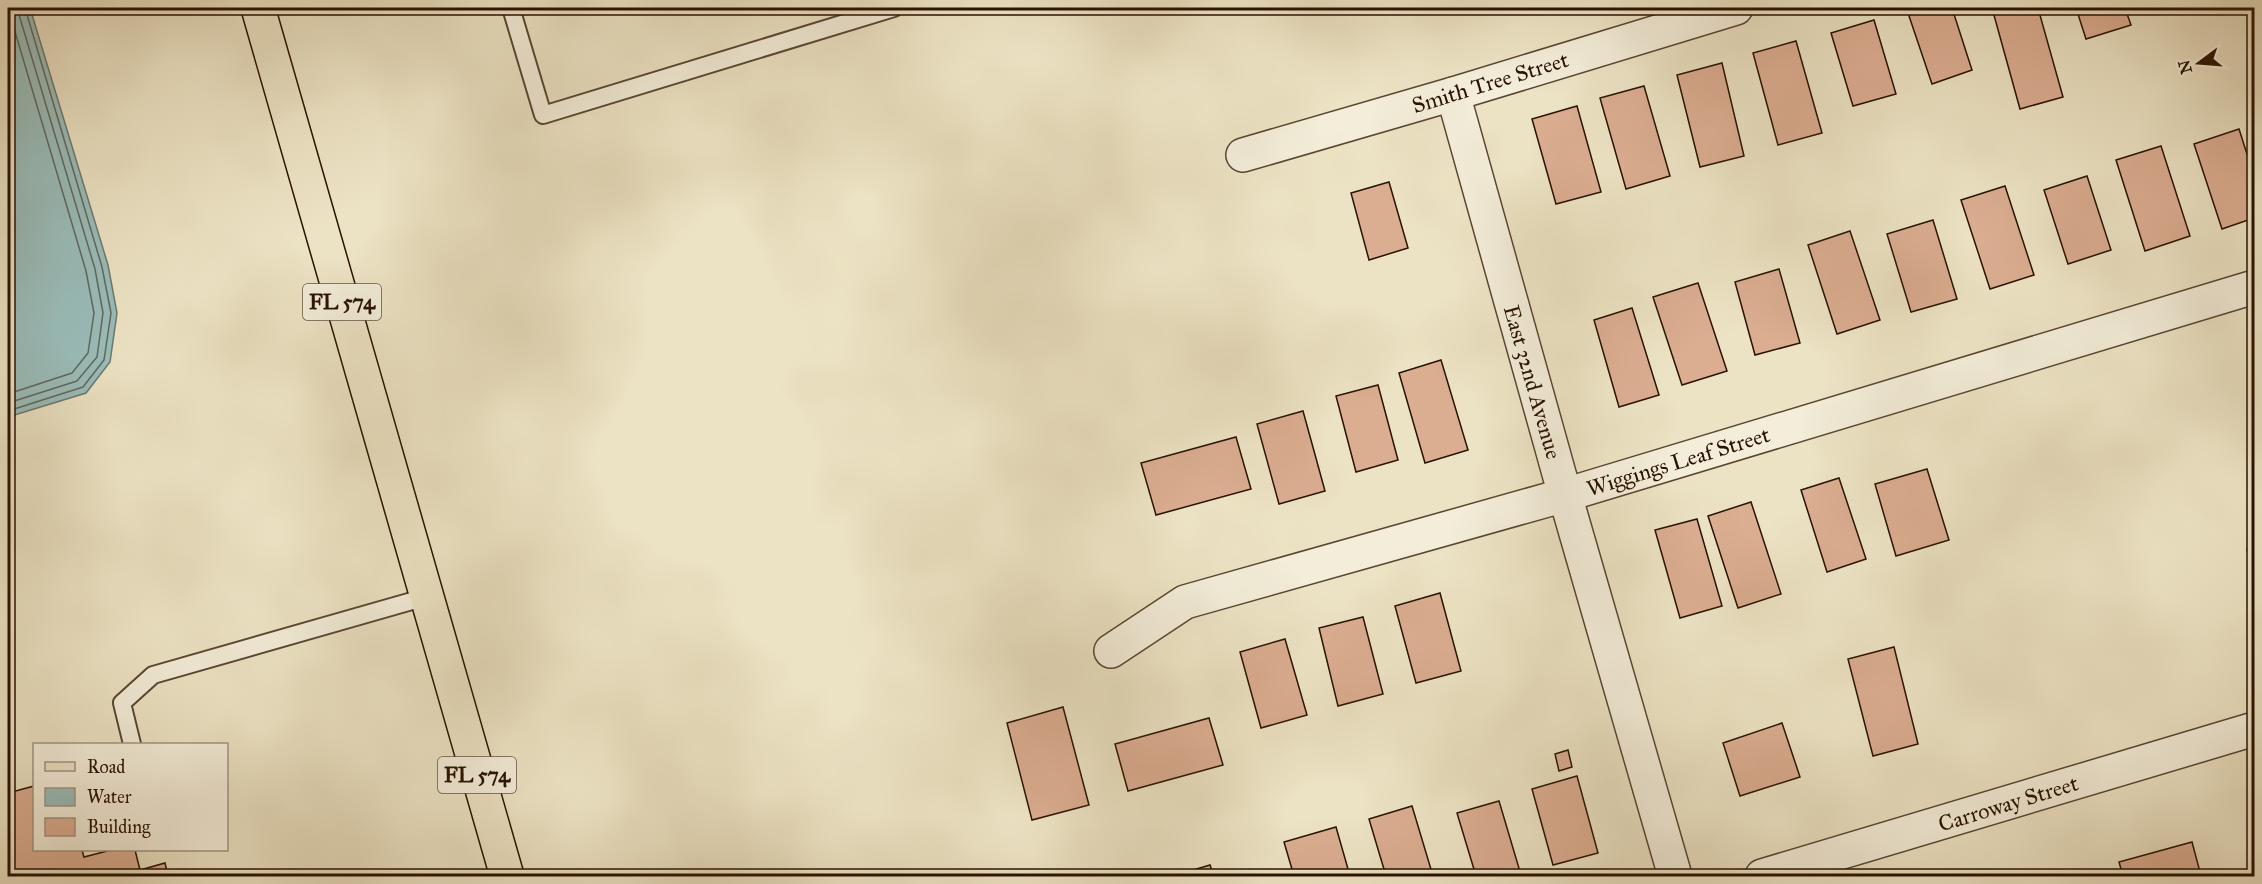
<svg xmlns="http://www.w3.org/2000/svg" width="2262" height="884" font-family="'IM FELL Great Primer',serif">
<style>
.water{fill:#9abdba;stroke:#6c7970;stroke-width:1.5}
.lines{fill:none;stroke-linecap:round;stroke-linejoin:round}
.shore{stroke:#61685d;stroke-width:1.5}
.building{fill:#dbad91;stroke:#281200;stroke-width:1.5}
.lane-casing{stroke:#594631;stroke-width:20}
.street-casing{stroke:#594631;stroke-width:36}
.primary-casing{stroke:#281200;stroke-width:36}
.lane{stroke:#f3edd9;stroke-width:16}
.street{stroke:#f3edd9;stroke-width:33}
.primary{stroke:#ece3c4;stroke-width:33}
.labels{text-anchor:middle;stroke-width:4.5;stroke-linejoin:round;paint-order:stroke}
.shield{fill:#f3edd9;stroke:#655441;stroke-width:1.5}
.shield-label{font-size:21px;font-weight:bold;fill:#281200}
.street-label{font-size:22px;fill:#281200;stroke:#f3edd9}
</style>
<rect width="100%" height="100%" fill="#ece3c4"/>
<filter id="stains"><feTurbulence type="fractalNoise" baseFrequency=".00333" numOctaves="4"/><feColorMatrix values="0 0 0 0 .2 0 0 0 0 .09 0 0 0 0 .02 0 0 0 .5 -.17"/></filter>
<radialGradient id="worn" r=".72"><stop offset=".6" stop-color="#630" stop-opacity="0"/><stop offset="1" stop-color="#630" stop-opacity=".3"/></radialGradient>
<polygon class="water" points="8,8 30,8 108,265 117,313 110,362 86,393 8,417"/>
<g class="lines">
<g class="shore">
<polyline points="8,394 72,373 88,353 94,313 86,271 8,8"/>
<polyline points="8,403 77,381 97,357 103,313 95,269 17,8"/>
<polyline points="8,411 83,387 104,360 111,313 102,267 25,8"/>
</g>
</g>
<g class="building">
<polygon points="1915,8 1952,8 1972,70 1932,84 1907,10"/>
<polygon points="1992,8 2038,8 2063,97 2020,109"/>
<polygon points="2076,8 2125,8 2131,25 2086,39"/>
<polygon points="1874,20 1896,94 1853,106 1831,33"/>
<polygon points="1796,41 1822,133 1778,145 1753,53"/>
<polygon points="1722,63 1744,156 1700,167 1677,75"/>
<polygon points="1644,86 1670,176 1626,189 1600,98"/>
<polygon points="1577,106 1601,192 1556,204 1532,119"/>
<polygon points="2239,129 2254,176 2254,218 2222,229 2194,144"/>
<polygon points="2161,146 2190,236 2145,251 2116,160"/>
<polygon points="2087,176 2111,250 2068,264 2044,190"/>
<polygon points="1389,182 1408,248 1369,260 1351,193"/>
<polygon points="2005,186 2034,275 1990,289 1961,200"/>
<polygon points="1933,220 1957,299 1911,312 1887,234"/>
<polygon points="1850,231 1880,320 1837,334 1808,245"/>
<polygon points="1779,269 1800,343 1755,355 1735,282"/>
<polygon points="1698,283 1727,371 1682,385 1653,297"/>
<polygon points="1632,308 1659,395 1619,407 1594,320"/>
<polygon points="1441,360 1468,450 1425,463 1399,373"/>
<polygon points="1378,385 1398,460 1356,472 1336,396"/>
<polygon points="1303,411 1325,491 1279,504 1257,424"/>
<polygon points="1236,437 1251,489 1156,515 1141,463"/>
<polygon points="1927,469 1949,540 1896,556 1875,484"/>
<polygon points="1839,478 1866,559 1827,572 1801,490"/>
<polygon points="1751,502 1781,594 1738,608 1708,516"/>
<polygon points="1697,519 1722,606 1680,618 1655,530"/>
<polygon points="2254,547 2254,578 2247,549"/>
<polygon points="1440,593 1461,671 1416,683 1395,606"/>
<polygon points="1363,617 1383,694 1338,706 1319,628"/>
<polygon points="1285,639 1307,715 1261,728 1240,652"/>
<polygon points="1894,647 1918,744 1873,756 1848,659"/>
<polygon points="1063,707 1089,805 1032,820 1007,723"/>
<polygon points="1209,718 1223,765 1128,791 1115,744"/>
<polygon points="1782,723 1800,777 1740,796 1723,743"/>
<polygon points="1568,750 1572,767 1559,771 1555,754"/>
<polygon points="1577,776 1598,853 1553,865 1532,789"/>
<polygon points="34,786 34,850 82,850 84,857 111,850 135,850 140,870 165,863 168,876 8,876 8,793"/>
<polygon points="1499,801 1521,875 1476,876 1457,813"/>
<polygon points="1412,806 1433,876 1386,876 1369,819"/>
<polygon points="1336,827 1350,876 1294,876 1284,842"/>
<polygon points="2192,842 2200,872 2185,876 2123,876 2119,862"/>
<polygon points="1210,865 1214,876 1173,876"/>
</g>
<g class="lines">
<g class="lane-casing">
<g id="lane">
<polyline points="511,8 543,115 894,8"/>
<polyline points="132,744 122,703 153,675 426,597"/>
</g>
</g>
<g class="street-casing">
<g id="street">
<polyline points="1453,94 1565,495 1675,876"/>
<polyline points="1243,155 1453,94 1736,8"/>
<polyline points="1111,651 1185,602 1565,495 2254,287"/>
<polyline points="1762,876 2254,729"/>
</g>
</g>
<g class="primary-casing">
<polyline id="primary" points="258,8 507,876"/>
</g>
<use href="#lane" class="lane"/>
<use href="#street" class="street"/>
<use href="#primary" class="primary"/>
</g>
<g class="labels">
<g class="shield">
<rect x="303" y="284" width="78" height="36" rx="4.5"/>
<rect x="438" y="757" width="78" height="36" rx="4.5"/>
</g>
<g class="shield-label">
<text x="342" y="309">FL 574</text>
<text x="477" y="782">FL 574</text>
</g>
<g class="street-label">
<text transform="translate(1490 82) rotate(-17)" y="8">Smith Tree Street</text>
<text transform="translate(1533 382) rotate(74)" y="8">East 32nd Avenue</text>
<text transform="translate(1678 461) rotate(-17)" y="8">Wiggings Leaf Street</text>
<text transform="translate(2008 803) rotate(-17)" y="8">Carroway Street</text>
</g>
</g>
<rect width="2262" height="884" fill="none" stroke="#ece3c4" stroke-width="30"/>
<rect x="9" y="9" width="2244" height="866" fill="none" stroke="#281200" stroke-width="3"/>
<rect x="15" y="15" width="2232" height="854" fill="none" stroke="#281200" stroke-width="1.5"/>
<rect x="33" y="743" width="195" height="108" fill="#f3edd9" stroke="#a29582" stroke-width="1.5"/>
<rect x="45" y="762" width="30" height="9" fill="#ece3c4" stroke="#a29582" stroke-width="1.5"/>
<text x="87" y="773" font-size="18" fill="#281200">Road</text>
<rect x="45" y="788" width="30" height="18" fill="#9abdba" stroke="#a29582" stroke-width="1.5"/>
<text x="87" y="803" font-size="18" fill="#281200">Water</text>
<rect x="45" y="818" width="30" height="18" fill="#dbad91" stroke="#a29582" stroke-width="1.5"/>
<text x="87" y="833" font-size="18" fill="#281200">Building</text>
<g transform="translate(2199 63) rotate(254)" stroke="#f3edd9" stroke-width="4.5" paint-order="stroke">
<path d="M0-4.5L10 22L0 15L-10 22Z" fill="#281200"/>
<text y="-9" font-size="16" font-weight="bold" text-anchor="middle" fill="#281200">N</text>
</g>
<rect width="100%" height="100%" filter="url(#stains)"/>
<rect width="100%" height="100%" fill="url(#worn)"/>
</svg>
